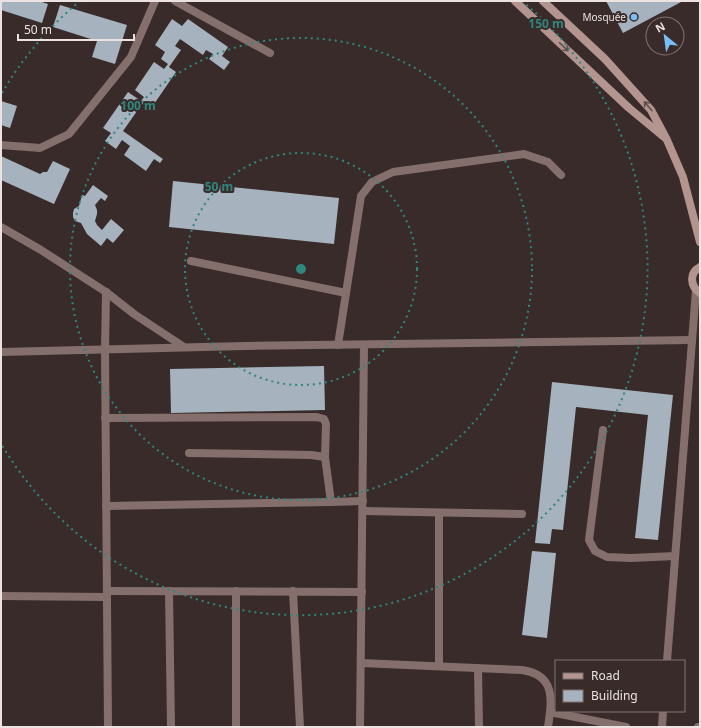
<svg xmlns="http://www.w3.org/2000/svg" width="701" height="728" font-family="'Noto Sans',sans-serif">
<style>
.building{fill:#a6b2bd}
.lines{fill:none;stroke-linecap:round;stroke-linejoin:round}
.service{stroke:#846f6d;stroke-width:8}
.minor{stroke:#846f6d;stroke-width:8}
.secondary{stroke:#b4948f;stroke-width:8}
.oneway{stroke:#63504d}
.ring{fill:none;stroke:#30867f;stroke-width:2;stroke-dasharray:2 4}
.poi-dot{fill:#78bff8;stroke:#382b29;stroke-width:1.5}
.labels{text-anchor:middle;stroke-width:4;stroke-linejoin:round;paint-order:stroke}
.poi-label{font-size:10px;fill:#ece2e1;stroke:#382b29;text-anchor:end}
.centre{fill:#30867f;stroke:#382b29;stroke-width:2}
.ring-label{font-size:12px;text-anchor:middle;font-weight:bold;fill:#30867f;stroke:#382b29;stroke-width:4;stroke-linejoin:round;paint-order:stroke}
</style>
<rect width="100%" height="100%" fill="#382b29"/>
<g class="building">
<polygon points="1,1 39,1 48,4 42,23 1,10"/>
<polygon points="606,1 683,1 623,33"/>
<polygon points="60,5 127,25 115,64 92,57 97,41 53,27"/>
<polygon points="172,19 182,26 188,19 228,47 222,56 230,62 224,70 209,59 213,54 206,50 203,55 180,39 175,46 181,50 169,67 176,72 150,110 142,104 123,131 163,159 160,163 154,159 146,171 124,155 130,146 122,140 116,149 105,141 111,133 103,128 128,92 141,101 144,97 135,90 154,62 164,69 168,64 161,59 165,52 155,45"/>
<polygon points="1,101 17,106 10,128 1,125"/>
<polygon points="1,156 40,174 43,172 47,172 53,161 70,169 54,204 1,180"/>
<polygon points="173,181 339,198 334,244 169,227"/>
<polygon points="93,185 108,196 105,201 101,198 95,205 97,210 97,214 95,221 97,225 102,230 111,219 124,230 113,243 107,238 101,246 87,234 81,223 75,221 73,217 73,213 74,209 79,206 82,195 85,196"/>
<polygon points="324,366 325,410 171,413 170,369"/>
<polygon points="552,382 673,395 658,540 635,538 648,415 576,407 563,530 552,529 550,544 535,543"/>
<polygon points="532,551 556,553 547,638 522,635"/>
</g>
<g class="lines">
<g class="service">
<polyline points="191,261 346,293"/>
<polyline points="338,345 361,196 372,182 393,172 524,154 548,162 561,175"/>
<polyline points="603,430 589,540 595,551 607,557 631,558 675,556"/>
</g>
<g class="minor">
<polyline points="175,1 270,53"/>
<polyline points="1,145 40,148 69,134 131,57 155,1"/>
<polyline points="1,227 41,250 106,292 134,314 184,347"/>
<polyline points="106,292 105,350 108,727"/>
<polyline points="1,352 244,346 692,340"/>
<polyline points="105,418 317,417 324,419 326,424 325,457"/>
<polyline points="189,453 311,455 325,457 331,502 363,501"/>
<polyline points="106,506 331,502"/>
<polyline points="363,511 522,514"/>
<polyline points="107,591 362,592"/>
<polyline points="169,591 171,727"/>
<polyline points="236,591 236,727"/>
<polyline points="293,591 300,727"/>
<polyline points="1,596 107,597"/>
<polyline points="667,661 696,290"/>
<path d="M361,663L522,670C556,675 552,700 548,727"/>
<polyline points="439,666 439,513"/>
<polyline points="478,668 479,727"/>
<polyline points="550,712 626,727"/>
<polyline points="360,727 364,345"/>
<polyline points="662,727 663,711"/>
<polyline points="698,727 700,727"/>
</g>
<g class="secondary">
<polyline points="515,1 629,108 664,137"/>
<polyline points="543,1 605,59 651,110 667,140 683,177 700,242"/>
<path d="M700,267C689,273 690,286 700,293"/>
</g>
</g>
<defs><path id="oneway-shaft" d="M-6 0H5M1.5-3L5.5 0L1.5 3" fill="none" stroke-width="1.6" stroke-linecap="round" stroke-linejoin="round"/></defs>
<g class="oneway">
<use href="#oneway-shaft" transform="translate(564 47) rotate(43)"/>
<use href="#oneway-shaft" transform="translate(648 106) rotate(-130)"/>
</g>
<g class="ring">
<circle cx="301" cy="269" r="116"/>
<circle cx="301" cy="269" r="231"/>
<path d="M2 93A347 347 0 0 1 80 1M522 1A347 347 0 1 1 2 445"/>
</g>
<circle class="poi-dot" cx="634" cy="17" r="4"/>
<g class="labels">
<g class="poi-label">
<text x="626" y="21">Mosquée</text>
</g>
</g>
<circle cx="301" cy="269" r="6" class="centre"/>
<g class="ring-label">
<text x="546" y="28">150 m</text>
<text x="138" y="110">100 m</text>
<text x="219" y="191">50 m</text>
</g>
<rect width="701" height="728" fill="none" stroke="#ece2e1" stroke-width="4"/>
<rect x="555" y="660" width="130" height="52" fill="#382b29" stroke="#807473"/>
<rect x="563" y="673" width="20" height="6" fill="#b4948f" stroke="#807473"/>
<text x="591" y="680" font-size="12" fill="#ece2e1">Road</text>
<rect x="563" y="690" width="20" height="12" fill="#a6b2bd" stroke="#807473"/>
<text x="591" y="700" font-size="12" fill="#ece2e1">Building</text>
<g transform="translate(665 36) rotate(331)"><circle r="19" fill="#382b29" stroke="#807473"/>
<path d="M0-3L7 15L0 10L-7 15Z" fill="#78bff8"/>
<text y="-6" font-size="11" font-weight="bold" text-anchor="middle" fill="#ece2e1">N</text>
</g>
<path d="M18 34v6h116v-6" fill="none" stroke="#ece2e1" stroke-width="2"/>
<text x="24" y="34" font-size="12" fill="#ece2e1" stroke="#382b29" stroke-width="3" paint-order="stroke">50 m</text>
</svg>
